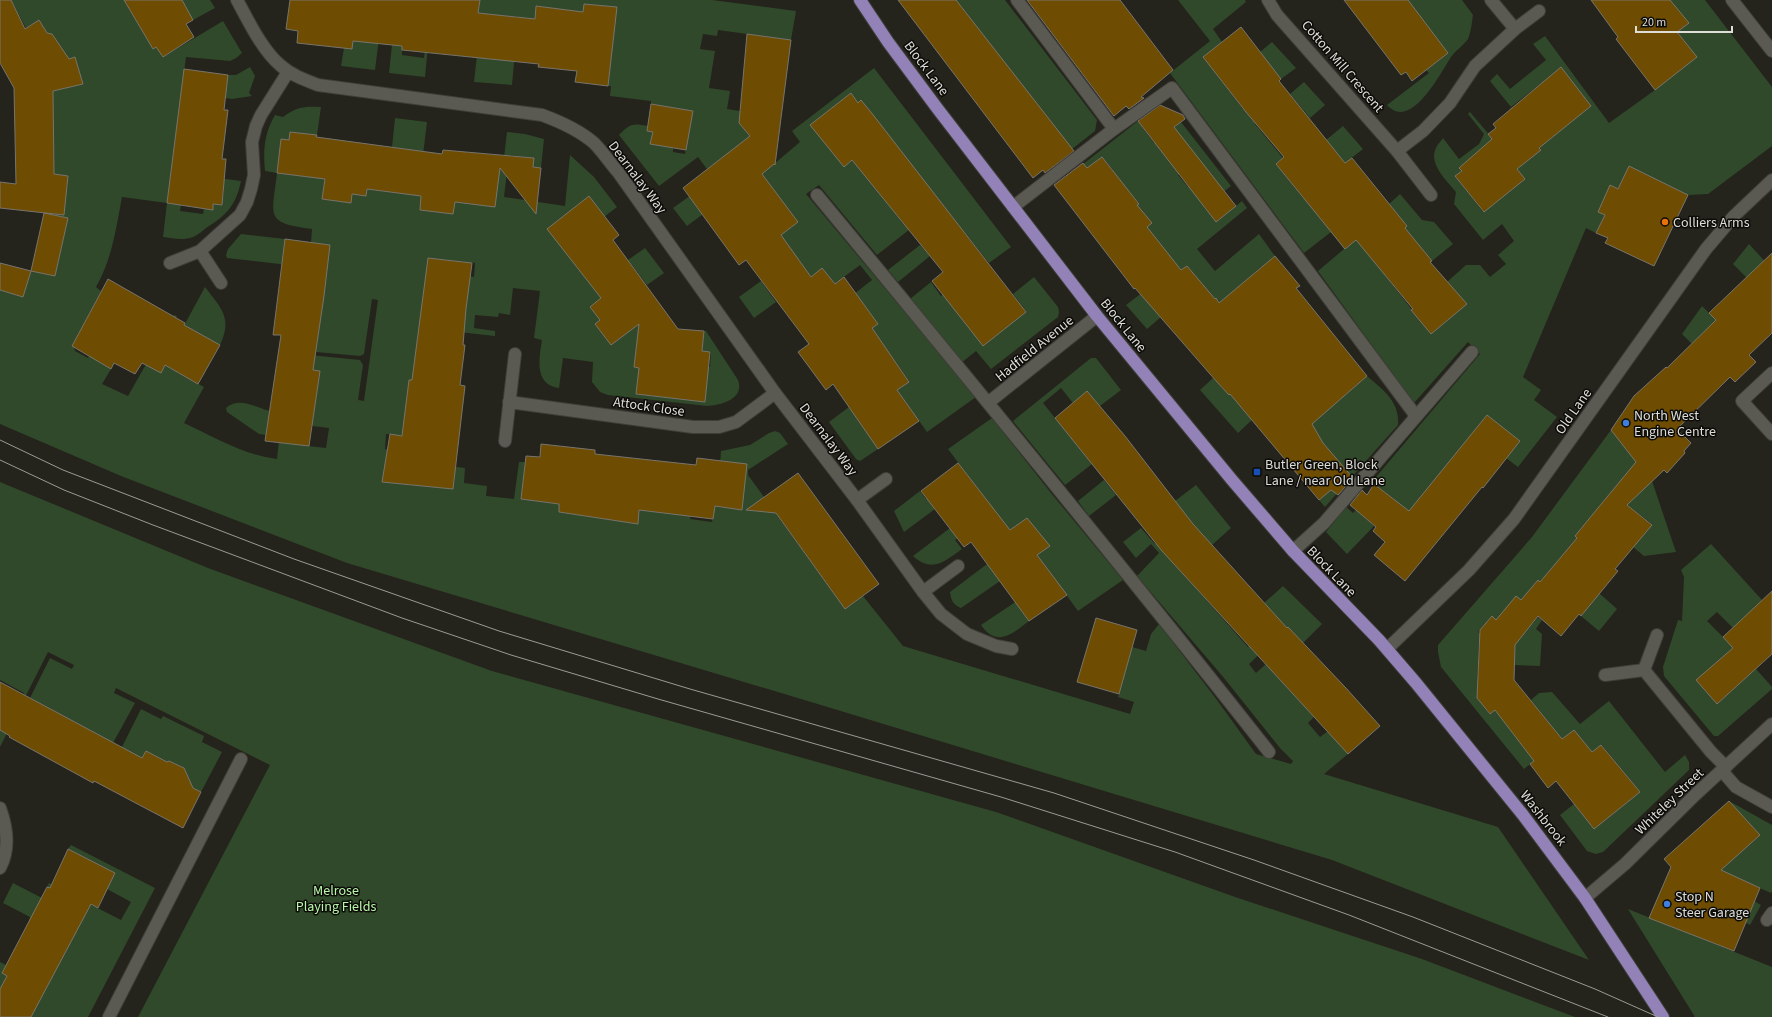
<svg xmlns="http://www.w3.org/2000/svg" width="1772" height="1017" font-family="'Source Sans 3',sans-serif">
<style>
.green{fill:#30492a;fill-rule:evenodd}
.building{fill:#6e4d03;stroke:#78746c}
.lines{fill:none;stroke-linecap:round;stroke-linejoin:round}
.minor-casing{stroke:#3f3e39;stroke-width:14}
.major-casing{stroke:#3f3e39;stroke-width:14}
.minor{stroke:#5b5a52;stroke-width:12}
.major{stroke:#9382b7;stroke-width:12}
.tram{stroke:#9b9a95;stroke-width:1}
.food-dot{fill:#e8710a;stroke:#0d0c09;stroke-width:1.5}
.shop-dot{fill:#3f7fe0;stroke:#0d0c09;stroke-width:1.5}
.transit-dot{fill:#1a4fb4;stroke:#0d0c09;stroke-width:1.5}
.labels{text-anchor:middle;stroke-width:3;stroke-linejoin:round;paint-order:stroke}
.street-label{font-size:14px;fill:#deddd8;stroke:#0d0c09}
.poi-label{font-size:14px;fill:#deddd8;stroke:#0d0c09;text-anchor:start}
.park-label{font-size:14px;fill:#b9f8aa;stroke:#0d0c09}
</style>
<rect width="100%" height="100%" fill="#24231c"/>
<g class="green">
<path d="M11,0H124L153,49L156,47L163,57L223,21L242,53L236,58L230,61L186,57L167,203L181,205L180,211L203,214L204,208L213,210V204L222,205L224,190L217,189L218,178L241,181C236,205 227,215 206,228C202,231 198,235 193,237C183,241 172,238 163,237L167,203L122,197C116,229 112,259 96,287L101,291L73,344L75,351L88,358L98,339L111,369L102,384L128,396L174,315L177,316L149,367L165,365L204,387L184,423C214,437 244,455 277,459L279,440L266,439V435L259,434L227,412L226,408C240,395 259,410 275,412L268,422L266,435L308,446L326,448L329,428L312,426L320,371L297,368L300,354L360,360L363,365L358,400L364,401L378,300L372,299L364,354L360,356L316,352L330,245L311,243L312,229C264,223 272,217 277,173L265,171C263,151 264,134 275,115L283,117C296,107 305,106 321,107L317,135L290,132L289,140L281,139L277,173L311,177L314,153L328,155L322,199L351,203L352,194L366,196L372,148L377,149L372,190L415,195L406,149L392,147L395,118L427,122L423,155L426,156L420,209L453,213L459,160L503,166L507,132L525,134L544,139L541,168L533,167L534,158L509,155L504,197L565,206L570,155L594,177L617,207L596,223L600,211L589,196L574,208L602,297L590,307L600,320L595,324L611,345L643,320L637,342L634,367L658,370L636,394L705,402L706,390L697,388L700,367H710L711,352L702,351L704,331H706L738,380C745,399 721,405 707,406L608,395L600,392L592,382L593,362L563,358L559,388C534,385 539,358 542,340L534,338L540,291L513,288L510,315L499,313L498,317L475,315L474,328L495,331V336L458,332L468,276L474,277L475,263L429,258L422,304L451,384L409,380L406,404L452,441L386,434L385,449L402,451L387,482L453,489L455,477L449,466L465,468L464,483L487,486L486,496L514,499L519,462H525L521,499L559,504V512L638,524L639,510L664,513L666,498L692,501L690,519L712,522L715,506L741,509L720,467L721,451L750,445L769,433L775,431L780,433L788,444L748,470V475L845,609L863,596L903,646L1130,714L1134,702L1118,697L1132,647L1146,651L1151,634L1159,624L1217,700L1256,754L1291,764L1293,761L1280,748L1224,678L1137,576L1159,553L1151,544L1136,558L1123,542L1141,528L1155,544L1188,519L1175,501L1196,485L1231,528L1212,545L1167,556L1248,647L1279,619L1264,603L1283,586L1322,624L1303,643L1288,627L1249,664L1256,673L1266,664L1314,717L1308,723L1320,737L1328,731L1348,754L1324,774L1498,827L1589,960L1332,860L811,702L347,563L121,476L0,424V290L23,297L31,271L55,276L68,218L44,213L46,187L67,189L68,176L54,174L53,91L83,84L75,57L51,64L56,41L52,34L47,33L39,20L26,28Z"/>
<polygon points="181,0 210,0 215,8 193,20"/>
<path d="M480,0H712L796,11L791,40L718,30L717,36L703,34L700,49L715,51L709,88L730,91L727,109L740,111L739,123L774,164L800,142L792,131L874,68L1011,247L989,263L942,204L877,255L819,185L806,194L976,397L927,432L897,390L909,381L893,358L864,379L855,368L868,357L856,340L878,324L863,303L828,329L814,311L829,300L827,297L838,288L823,269L811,277L795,255L777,269L762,249L798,222L784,204L768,216L753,196L736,209L726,197L687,226L673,208L698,190L711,206L741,182L722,158L707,169L698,157L659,186L619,135C630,124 632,123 648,126L647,131L653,132L651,144L673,148V152L685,154L693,111L651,104V101L610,96L611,86H608L616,7L584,4L577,71L570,70L574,25L551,22L552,8L536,6L533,40L517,38L519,17L486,14L481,58L505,60L507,52H515L512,85L474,82L477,55L474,54ZM851,93L858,103L861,101L938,199L904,225L853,160L844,166L832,152L840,144L819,118ZM860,265L872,280L849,298L837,282Z"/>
<polygon points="956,0 1005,0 1097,120 1095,131 1072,149"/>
<path d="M1178,0H1245L1246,2L1213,29L1222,42L1203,57L1243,109L1255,101L1265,115L1255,124L1283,158L1276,164L1303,198L1317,186L1372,256L1407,226L1389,204L1400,194L1422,220L1434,222L1453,244L1432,261L1411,236L1377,265L1431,334L1467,304L1447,282L1466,265H1480L1490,277L1506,264L1498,255L1514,241L1502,224L1483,240L1454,204L1456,192C1447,181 1428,164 1436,148C1437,145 1441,141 1443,138L1459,159L1479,144L1484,134L1468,114L1470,112L1497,144L1460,168L1462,171L1455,176L1483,212L1525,179L1517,169L1541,149L1509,111L1511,107L1490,81L1497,74L1510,89L1546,60L1533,44L1545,36L1609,123L1655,90L1696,57L1677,32L1688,23L1670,0H1705L1772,87V146L1708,194L1688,195L1629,167L1618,189L1610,186L1598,212L1605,215L1596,233L1586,228L1523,377L1541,390L1534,400L1557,417L1518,467L1506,458L1520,441L1487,415L1399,524L1395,500L1376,485L1380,481L1376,477L1480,354L1468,342L1414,403L1318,271L1344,249L1331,232L1304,253L1170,73L1210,41ZM1561,68L1591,106L1541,146L1511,107Z"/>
<path d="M1397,0H1462L1473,15C1472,22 1471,32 1468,39C1464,45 1456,50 1451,57C1441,72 1411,132 1387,105L1429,73L1426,70L1448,53L1416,12Z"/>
<polygon points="356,11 382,14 375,70 341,66 344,48"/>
<polygon points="429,13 428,46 425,77 389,73 392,45 402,46 402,55 424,58"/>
<polygon points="1272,42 1296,68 1281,79 1260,52"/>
<polygon points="250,67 255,76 249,93 252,96 232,99 219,97 226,89 228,75 236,75"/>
<polygon points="1304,82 1325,105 1310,118 1290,94"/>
<path d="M1156,107L1167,108L1142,127L1154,143L1181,122L1231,186L1204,207L1216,222L1242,201L1247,208L1197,249L1215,271L1259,234L1275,256L1254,273L1262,282L1336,403L1367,376C1383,390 1400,401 1398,425L1325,507L1319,500L1349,475L1281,393L1238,433L1200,390L1213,378L1229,395L1227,312L1216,298L1205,308L1199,281L1187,266L1176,274L1161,317L1147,329L1126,305L1143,292L1127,213L1139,203L1128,190L1124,193L1100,180L1113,170L1102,157L1059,190L1055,186ZM1199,159L1208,171L1188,187L1178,175Z"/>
<polygon points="1343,126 1363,149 1345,163 1326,140"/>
<polygon points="241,234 285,239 283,255 288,265 227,258 226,255 228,249"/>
<polygon points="1749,244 1770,267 1747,278 1733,264"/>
<polygon points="920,245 930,256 898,282 888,270"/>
<polygon points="645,248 664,273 647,285 628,260"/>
<polygon points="1034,277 1058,307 1059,312 1058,317 991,369 976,351 961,363 910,299 931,282 941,296 953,286 983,346 1026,311 1013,294"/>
<polygon points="761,281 776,302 754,318 739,297"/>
<path d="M205,287C221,308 233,318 220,345L181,331Z"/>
<polygon points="1702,306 1716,320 1692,344 1682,334"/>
<polygon points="1091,358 1096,358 1121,390 1100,406 1087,391 1073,403 1061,388 1043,403 1092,464 1065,485 1013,421"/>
<polygon points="849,407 878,449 860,461 856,459 829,422"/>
<polygon points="992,418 1051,493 1123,580 1078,611 1037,555 982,551 1001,520 948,449"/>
<polygon points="1611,430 1652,481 1676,552 1644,556 1633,547 1652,524 1611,492 1575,536 1577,538 1540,582 1538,580 1521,600 1496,620 1492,616 1478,632 1483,636 1479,640 1477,688 1483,697 1479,700 1489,714 1495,710 1534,761 1524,769 1441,667 1438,652 1438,645 1532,537"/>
<polygon points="1104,480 1116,495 1089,516 1078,501"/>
<polygon points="0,482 208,568 492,671 996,812 1238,898 1422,959 1575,1017 138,1017 270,765 116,688 114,693 135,703 113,743 30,698 50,658 72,669 74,665 48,652 0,747 0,730 4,732 24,693 0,680"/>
<polygon points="920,491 926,499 932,496 939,506 904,532 894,511"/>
<polygon points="1346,507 1353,513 1356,510 1374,526 1347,554 1326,532"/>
<path d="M954,525L961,535L955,540L962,549C944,562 932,573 913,556Z"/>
<polygon points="1711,544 1772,611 1733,628 1717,612 1707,621 1723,637 1735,646 1697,680 1717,704 1756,669 1772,687 1772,689 1718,736 1714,736 1664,676 1663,667 1678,620 1682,621 1684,577 1681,570"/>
<path d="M987,564L1000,581L961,608C953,605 951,600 950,592Z"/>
<polygon points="1599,593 1617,609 1599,631 1581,616"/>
<path d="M1020,599L1022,612L1029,621C1012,634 997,648 981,625Z"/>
<polygon points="1538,617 1542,620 1536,629 1542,634 1540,666 1514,665 1515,645"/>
<polygon points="1552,692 1580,724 1609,701 1665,772 1685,755 1689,762 1689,770 1603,852 1596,854 1587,851 1560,815 1574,804 1594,829 1640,792 1602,745 1592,752 1574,730 1562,739 1531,700 1539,693"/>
<polygon points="141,709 161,719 163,716 204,736 202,742 222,752 201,792 181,782 186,772 184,768 169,761 167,762 146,751 140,762 120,751"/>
<polygon points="1729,801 1772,825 1772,891 1771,893 1753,885 1747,897 1761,905 1750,925 1694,893 1760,835"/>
<polygon points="71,845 155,888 88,1017 26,1017 30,1004 0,989 0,962 6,965 2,973 7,976 2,985 38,1003 53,973 13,952 14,949 55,970 70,941 29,921 30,917 3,903 13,883 42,898 88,907 47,887 49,883 121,920 131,902 107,889 115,873 68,849"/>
<polygon points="1628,909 1772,967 1772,1017 1695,1017"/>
</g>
<g class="building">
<polygon points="0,0 11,0 25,29 39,20 47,33 52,34 69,59 75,57 83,84 53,91 54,174 68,176 64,215 0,208 0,182 16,184 14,88 0,63"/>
<polygon points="124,0 182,0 193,20 186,24 194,37 163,57 156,47 153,49"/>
<polygon points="290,0 480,0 478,13 535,19 536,6 583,12 584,4 617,7 608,86 575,82 577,71 538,67 539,64 402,50 402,46 353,41 352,49 297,43 298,31 286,29"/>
<polygon points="898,0 956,0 1074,151 1045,173 1043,170 1033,178"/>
<polygon points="1027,0 1120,0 1173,70 1141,97 1144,98 1129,109 1126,106 1114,116"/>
<polygon points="1344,0 1408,0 1448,53 1412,81 1406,72 1401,75"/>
<polygon points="1591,0 1670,0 1689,23 1677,32 1697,57 1655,90 1616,39 1618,37"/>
<polygon points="1241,27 1281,79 1279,81 1345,163 1352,158 1407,226 1405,228 1432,261 1430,262 1467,304 1431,334 1411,310 1413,309 1356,240 1345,249 1276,164 1284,157 1246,112 1203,57"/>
<polygon points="747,34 791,40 775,165 774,164 762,174 798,222 781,235 811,277 822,268 835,284 844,277 878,324 872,328 909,382 897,390 919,421 878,449 833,384 826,390 798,352 809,344 746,260 739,265 683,188 750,136 739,123"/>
<polygon points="1561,67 1591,106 1539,148 1541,150 1517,169 1525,179 1484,212 1455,176 1462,171 1459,168 1492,139 1488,134 1496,128 1493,124"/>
<polygon points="184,69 228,75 224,110 228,110 222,159 226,159 222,205 213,204 213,210 167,203"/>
<polygon points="851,93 858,103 861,100 874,116 1026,312 983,346 932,281 943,272 852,160 844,167 810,125"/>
<polygon points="651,104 693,111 686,150 650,144 653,132 647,131"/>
<polygon points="1160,105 1183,115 1185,119 1174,127 1236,206 1216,222 1138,121"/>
<polygon points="290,132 317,135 316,137 442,154 443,150 534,158 533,167 541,168 536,214 500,168 495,207 455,202 453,214 420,210 421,196 367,189 366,196 352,194 351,203 322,199 325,179 277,173 281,139 289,140"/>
<polygon points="1102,157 1139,204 1137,205 1152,223 1147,227 1181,270 1187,266 1215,299 1216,298 1219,303 1275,256 1300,286 1296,288 1367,376 1312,424 1323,443 1353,478 1338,495 1331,490 1319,500 1230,394 1229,395 1217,382 1135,288 1134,289 1054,185 1083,163 1087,168"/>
<polygon points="1629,166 1688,195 1654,266 1605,243 1608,238 1596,233 1605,215 1598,212 1610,185 1618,189"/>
<polygon points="589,196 619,235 613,240 678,329 704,331 702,351 710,352 705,402 636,394 639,368 634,367 639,324 611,345 595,324 600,320 590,307 601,298 547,229"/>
<polygon points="44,213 68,218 55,276 31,271"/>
<polygon points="285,239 330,245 324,296 313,370 320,371 309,446 265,441 281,335 273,335"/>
<polygon points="1772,253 1772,333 1749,355 1756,362 1735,382 1730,377 1677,429 1691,443 1684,451 1685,453 1667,473 1664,470 1627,505 1652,525 1615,569 1618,571 1581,616 1579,614 1561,636 1538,616 1515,645 1514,680 1562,739 1574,730 1592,752 1601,745 1640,792 1594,829 1556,781 1548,788 1530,764 1534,761 1495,710 1490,714 1477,698 1480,630 1492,616 1496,620 1516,596 1521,600 1538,580 1540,582 1577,538 1575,536 1593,514 1636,462 1611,430 1634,396 1666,367 1667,368 1716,320 1709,313"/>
<polygon points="428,258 472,263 466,309 463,345 465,345 460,385 465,386 453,489 382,482 390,434 402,436 409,380 412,380"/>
<polygon points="0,263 31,271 23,297 0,290"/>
<polygon points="108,279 185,323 184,325 220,345 198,384 165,365 161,373 142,363 135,374 114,363 111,369 72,346"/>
<polygon points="1087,391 1125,436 1193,524 1287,628 1288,627 1345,687 1380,726 1348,754 1162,551 1055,418"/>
<polygon points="1487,415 1520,441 1483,488 1482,487 1405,581 1374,555 1385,542 1373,531 1376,527 1350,505 1362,490 1367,495 1374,484 1409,511"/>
<polygon points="541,444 595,450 595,454 696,465 697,458 747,464 742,510 715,506 713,519 639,510 638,524 559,512 559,504 521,499 526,456 540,457"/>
<polygon points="958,463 1010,530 1027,518 1050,546 1037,555 1067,595 1029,621 971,542 964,547 921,491"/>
<polygon points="798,473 879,584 845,609 776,513 746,510"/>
<polygon points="1772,591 1772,654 1717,704 1696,680 1733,648 1723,637"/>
<polygon points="1096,618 1137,630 1119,694 1077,682"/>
<polygon points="0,682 142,758 146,751 167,762 169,761 184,768 193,788 201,792 183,828 94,781 93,783 9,737 10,736 0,730"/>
<polygon points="1729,801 1760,835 1721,870 1760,888 1734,951 1649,918 1671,867 1664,859"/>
<polygon points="68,849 115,873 98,908 91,904 31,1017 0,1017 0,989 7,976 2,973 47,887 50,888"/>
</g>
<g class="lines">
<g class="minor-casing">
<g id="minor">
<path d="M237,0C248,20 262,50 280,65C291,75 305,80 318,85L542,115C561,122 579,130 594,143C603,152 610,163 618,172L775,393L857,500L923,592L941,614L967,634L996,646L1012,649"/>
<polyline points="1017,0 1114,129"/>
<polyline points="1268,0 1277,15 1397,151 1431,195"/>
<polyline points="1491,0 1515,29"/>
<polyline points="1732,0 1772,51"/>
<polyline points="1397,151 1423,131 1450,103 1475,66 1515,29 1539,11"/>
<path d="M817,195C969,379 1121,564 1269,752"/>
<polyline points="1013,207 1114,129 1172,88 1416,416"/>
<polyline points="200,251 221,283"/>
<polyline points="170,263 200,251 240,215 247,202 251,189 254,175 252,142 256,126 261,115 288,72"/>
<polyline points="1772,373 1742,401 1772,434"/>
<polyline points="509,402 693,427 719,427 736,422 775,393"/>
<polyline points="989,402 1097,316"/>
<polyline points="505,441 515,354"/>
<polyline points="857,500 886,479"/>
<polyline points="1293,551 1324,523 1472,352"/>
<polyline points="923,592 958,566"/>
<polyline points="1657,635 1644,670 1711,752 1726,767"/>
<polyline points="1387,649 1469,570 1514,519 1706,249 1734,216 1772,180"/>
<polyline points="1605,675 1644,670"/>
<polyline points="1722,771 1736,787 1772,807"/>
<path d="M0,808C7,827 10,849 0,868"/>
<polyline points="1585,898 1625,864 1696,794 1772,724"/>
<polyline points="1767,920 1772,913"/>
<polyline points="109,1017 241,759"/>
</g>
</g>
<g class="major-casing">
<polyline id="major" points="860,0 888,42 937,108 1097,316 1232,480 1293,551 1379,640 1416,683 1523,815 1585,898 1663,1017"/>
</g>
<use href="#minor" class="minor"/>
<use href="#major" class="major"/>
<g class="tram">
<polyline points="0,440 63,470 294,559 499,631 690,689 1054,793 1254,860 1413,917 1595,989 1658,1017"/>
<polyline points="0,460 64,490 153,525 402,618 511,655 658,699 1001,797 1175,852 1349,915 1608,1017"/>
</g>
</g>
<circle class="food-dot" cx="1665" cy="222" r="4"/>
<g class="shop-dot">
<circle cx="1626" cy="423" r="4"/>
<circle cx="1667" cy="904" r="4"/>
</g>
<rect class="transit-dot" x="1253" y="468" width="8" height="8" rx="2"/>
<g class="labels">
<g class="street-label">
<text transform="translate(1343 66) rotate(49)" y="5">Cotton Mill Crescent</text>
<text transform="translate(927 68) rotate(53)" y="5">Block Lane</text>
<text transform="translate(638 177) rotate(53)" y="5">Dearnalay Way</text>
<text transform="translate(1124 325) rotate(51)" y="5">Block Lane</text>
<text transform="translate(1034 348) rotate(-39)" y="5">Hadfield Avenue</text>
<text transform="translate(649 406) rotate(8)" y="5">Attock Close</text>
<text transform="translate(1573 411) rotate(-55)" y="5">Old Lane</text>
<text transform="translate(829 439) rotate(53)" y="5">Dearnalay Way</text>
<text transform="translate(1332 571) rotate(46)" y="5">Block Lane</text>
<text transform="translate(1669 801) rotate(-44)" y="5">Whiteley Street</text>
<text transform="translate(1544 818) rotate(52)" y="5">Washbrook</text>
</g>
<g class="poi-label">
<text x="1673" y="227">Colliers Arms</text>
<text x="1634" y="420">North West<tspan x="1634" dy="16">Engine Centre</tspan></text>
<text x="1265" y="469">Butler Green, Block<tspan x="1265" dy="16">Lane / near Old Lane</tspan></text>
<text x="1675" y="901">Stop N<tspan x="1675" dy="16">Steer Garage</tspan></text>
</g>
<g class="park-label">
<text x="336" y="895">Melrose<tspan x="336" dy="16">Playing Fields</tspan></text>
</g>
</g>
<path d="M1636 26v6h96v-6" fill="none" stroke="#deddd8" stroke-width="2"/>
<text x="1642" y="26" font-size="12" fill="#deddd8" stroke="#0d0c09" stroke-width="3" paint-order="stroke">20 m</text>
</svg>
